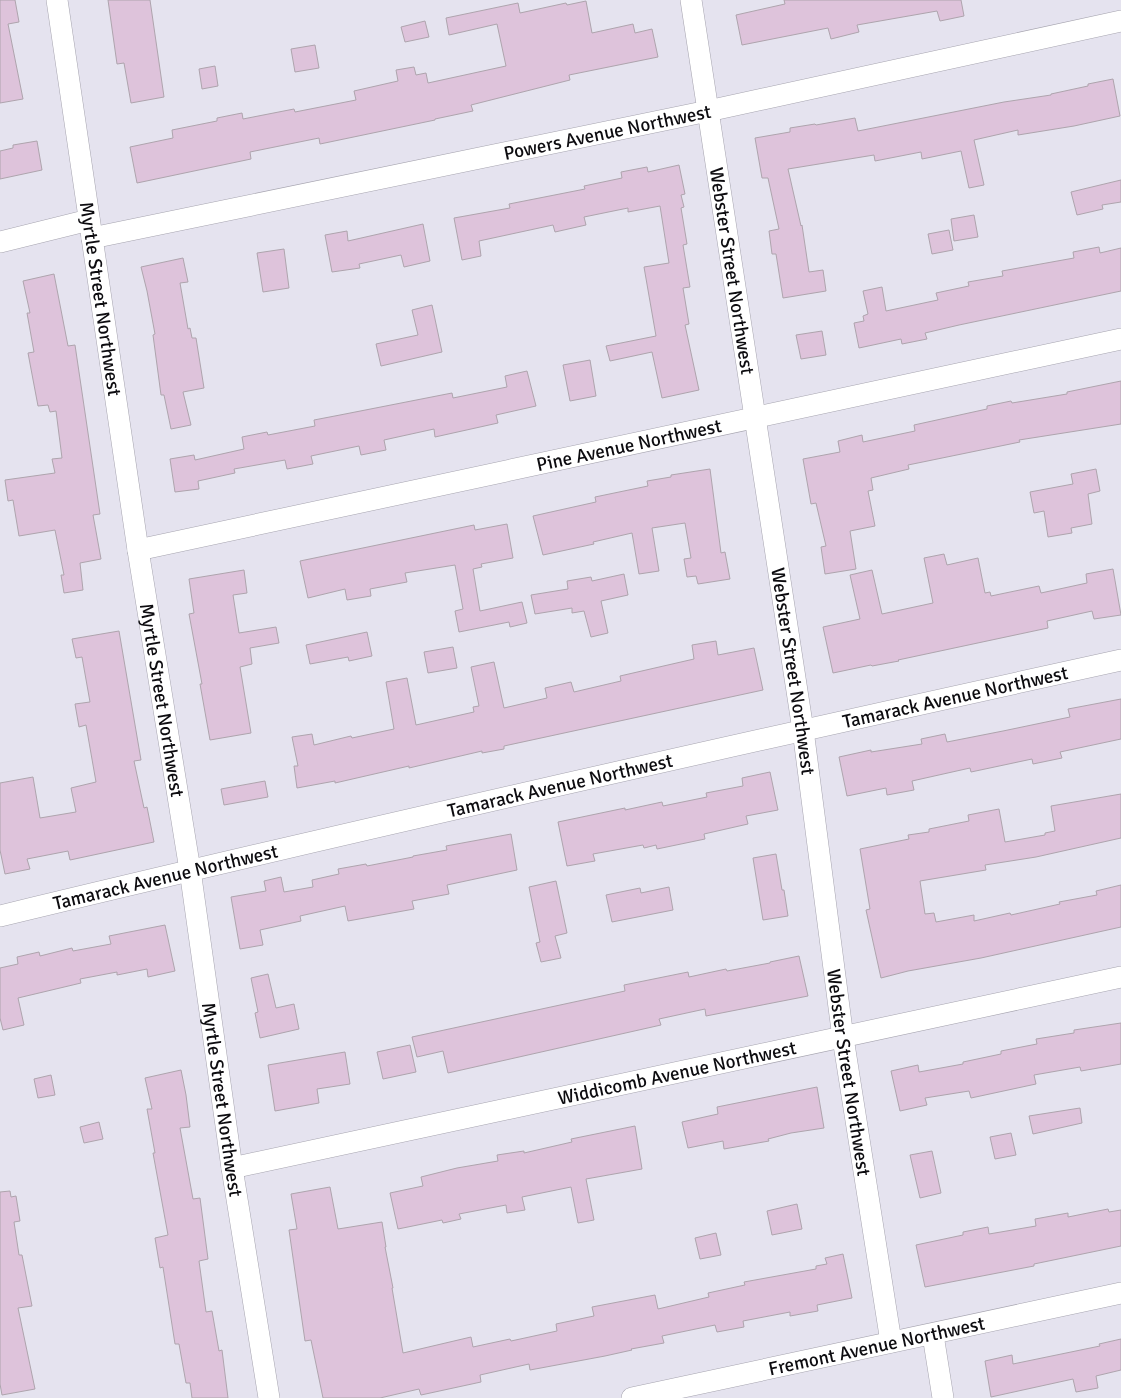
<svg xmlns="http://www.w3.org/2000/svg" width="1121" height="1398" font-family="Signika,sans-serif">
<style>
.building{fill:#dec3db;stroke:#aea4ad}
.lines{fill:none;stroke-linecap:round;stroke-linejoin:round}
.minor-casing{stroke:#a6a4af;stroke-width:22}
.minor{stroke:#fff;stroke-width:21}
.labels{text-anchor:middle;stroke-width:4;stroke-linejoin:round;paint-order:stroke}
.street-label{font-size:19px;fill:#0d0c10;stroke:#e5e3ef}
</style>
<rect width="100%" height="100%" fill="#e5e3ef"/>
<g class="building">
<polygon points="0,0 15,0 19,22 8,24 23,99 0,103"/>
<polygon points="108,0 150,0 164,97 131,103 124,63 117,64"/>
<polygon points="784,0 961,0 964,16 940,21 937,11 857,25 859,32 831,39 828,28 742,45 736,15 785,4"/>
<polygon points="586,1 592,33 633,24 635,33 652,29 658,57 569,75 570,80 471,105 473,111 435,119 435,120 320,144 319,138 250,152 251,159 137,183 130,147 173,138 172,130 217,121 217,118 242,113 243,119 294,109 295,112 356,100 354,91 398,81 396,70 414,67 416,75 426,73 428,83 506,66 497,24 449,35 446,18 518,3 520,13 566,3 567,5"/>
<polygon points="425,21 429,37 405,42 401,27"/>
<polygon points="315,45 319,68 295,72 291,49"/>
<polygon points="215,66 218,86 202,89 199,69"/>
<polygon points="1113,79 1120,116 1074,126 1018,135 1018,130 974,140 984,185 969,188 961,151 922,159 921,152 875,161 874,155 788,169 801,226 802,225 809,272 823,270 826,291 783,298 776,254 772,254 769,231 779,229 768,178 762,178 755,138 790,132 790,128 815,124 816,125 855,118 858,131 1004,102 1051,95 1051,94 1088,86 1088,84"/>
<polygon points="37,141 42,170 0,179 0,151 13,148 13,145"/>
<polygon points="679,165 685,194 681,195 684,207 681,208 687,244 683,245 690,287 683,288 689,324 685,325 699,390 662,398 652,352 610,361 606,346 656,336 644,267 669,263 660,206 628,212 628,208 584,217 586,225 555,232 553,225 479,241 481,256 462,260 454,218 510,208 509,204 585,189 584,186 622,178 621,172 647,167 648,172"/>
<polygon points="1121,180 1121,202 1102,205 1103,209 1077,215 1071,192"/>
<polygon points="974,215 978,237 954,241 951,219"/>
<polygon points="423,224 430,261 404,267 401,255 359,264 360,268 332,272 325,235 347,231 348,241"/>
<polygon points="949,230 953,250 932,254 928,234"/>
<polygon points="1099,247 1100,253 1121,248 1121,291 959,325 925,333 927,339 902,344 901,339 859,348 854,323 864,321 863,316 868,314 863,291 882,287 886,311 938,300 936,293 969,286 968,282 1003,276 1002,271 1074,258 1073,252"/>
<polygon points="284,249 289,288 263,292 257,253"/>
<polygon points="183,258 188,282 180,283 188,329 190,328 192,338 196,338 204,388 183,392 191,425 171,429 164,395 161,395 153,335 155,334 147,291 141,267"/>
<polygon points="54,274 68,346 75,345 100,514 93,515 101,559 80,563 83,590 64,593 61,575 64,575 55,530 19,536 13,500 8,501 5,480 55,473 52,459 62,458 56,411 50,412 48,405 38,406 28,353 34,352 27,313 30,313 23,281"/>
<polygon points="432,305 442,352 381,366 376,344 418,335 412,310"/>
<polygon points="822,331 826,355 801,359 796,335"/>
<polygon points="590,360 596,396 570,401 563,365"/>
<polygon points="527,371 536,406 496,415 498,423 435,437 434,429 384,440 386,450 361,455 359,446 311,456 313,464 287,469 285,460 234,469 235,473 198,481 199,489 175,492 170,459 194,455 195,460 244,449 242,437 267,432 268,435 315,426 314,420 340,415 452,393 453,398 507,387 505,376"/>
<polygon points="1121,381 1121,424 1019,440 1020,442 908,465 909,469 871,478 873,490 868,491 875,526 850,531 856,569 825,574 821,547 826,546 816,503 811,504 803,459 840,452 838,441 862,435 863,442 915,431 914,425 987,409 987,406 1011,401 1012,403 1067,394 1067,392"/>
<polygon points="710,469 721,553 725,552 730,579 698,584 696,576 687,577 684,559 691,558 685,523 652,528 659,571 639,574 632,533 593,542 594,544 543,555 533,516 596,502 595,497 648,486 647,481 671,477 671,475"/>
<polygon points="1096,469 1100,491 1088,494 1092,524 1071,528 1072,533 1048,537 1044,511 1034,513 1030,492 1073,484 1071,474"/>
<polygon points="507,524 513,558 481,564 482,567 473,569 480,611 522,602 527,623 510,627 509,622 459,632 455,611 463,609 455,565 405,573 407,582 370,589 371,596 347,600 345,589 308,598 300,561 474,525 475,530"/>
<polygon points="944,554 947,565 978,558 985,593 990,592 991,596 1039,586 1041,593 1087,583 1086,574 1113,569 1121,615 1094,619 1092,611 1047,621 1048,628 898,660 899,661 872,666 871,665 833,673 823,627 860,619 850,575 872,570 882,614 933,603 924,558"/>
<polygon points="244,570 247,593 233,595 239,633 276,627 279,643 250,648 252,664 240,667 251,733 210,740 200,684 202,684 189,614 194,613 189,579"/>
<polygon points="624,574 628,595 601,601 608,633 591,637 584,611 572,613 572,608 535,614 531,595 568,589 567,581 591,577 592,581"/>
<polygon points="119,631 141,760 134,761 144,808 147,807 154,842 70,860 68,851 27,859 30,869 5,874 0,850 0,783 33,777 40,818 76,812 71,788 96,782 86,725 79,727 75,704 90,702 82,657 76,658 72,639"/>
<polygon points="367,632 372,656 349,661 348,657 310,664 306,645"/>
<polygon points="716,641 718,655 754,648 763,690 504,746 504,749 482,753 482,751 409,768 409,766 335,783 335,781 297,788 294,766 298,766 292,737 312,734 314,745 351,736 352,738 394,729 386,682 407,678 416,725 474,712 473,707 479,706 471,667 494,662 504,708 547,698 545,688 571,682 574,692 621,681 620,676 694,659 692,645"/>
<polygon points="453,647 457,668 428,673 424,652"/>
<polygon points="1121,699 1121,739 1060,752 1062,758 1033,764 1032,759 971,772 970,768 912,781 914,790 887,795 886,788 847,796 839,757 871,750 871,752 922,744 921,739 945,734 947,742 1003,731 1070,717 1068,709"/>
<polygon points="770,772 778,810 746,816 748,824 704,834 705,839 657,849 656,845 644,848 643,845 593,854 595,861 567,866 558,822 625,808 625,810 662,802 663,806 707,797 706,793 743,786 742,778"/>
<polygon points="265,781 268,797 224,805 221,789"/>
<polygon points="1121,794 1121,838 1036,857 985,865 986,870 920,881 925,914 934,913 936,922 974,915 974,921 1010,913 1011,915 1060,904 1059,902 1097,895 1096,891 1121,885 1121,927 981,958 908,971 881,978 866,910 870,909 860,849 909,839 908,835 929,832 929,829 969,821 968,815 999,809 1005,842 1045,835 1045,833 1055,831 1051,806"/>
<polygon points="511,834 517,870 447,885 449,894 412,901 414,909 348,921 345,906 300,916 301,921 260,930 263,945 240,949 231,897 266,891 264,881 281,877 284,892 313,887 312,880 339,874 338,869 366,864 367,866 413,857 413,856 447,850 446,846"/>
<polygon points="776,854 782,890 784,890 788,916 763,920 753,858"/>
<polygon points="556,881 567,933 555,936 561,958 541,962 536,943 540,942 529,887"/>
<polygon points="669,887 673,910 612,922 606,895 640,888 641,893"/>
<polygon points="165,925 175,971 148,977 147,969 117,975 117,972 80,979 81,983 18,998 24,1025 3,1030 0,1018 0,968 18,964 17,957 39,952 40,956 72,948 73,951 111,944 109,936"/>
<polygon points="799,956 808,996 706,1016 705,1009 659,1019 661,1025 448,1073 443,1051 417,1057 412,1037 625,991 624,985 688,972 689,977 726,969 727,971 770,963 770,962"/>
<polygon points="268,974 276,1008 294,1004 299,1029 260,1038 255,1013 258,1012 251,978"/>
<polygon points="1121,1023 1121,1064 1081,1071 1080,1067 1034,1075 1036,1084 971,1098 969,1091 925,1098 927,1105 900,1111 891,1071 918,1065 919,1072 963,1064 963,1062 1001,1054 1001,1051 1037,1044 1036,1039 1074,1033 1074,1030"/>
<polygon points="410,1045 416,1072 383,1079 377,1052"/>
<polygon points="345,1052 350,1084 317,1089 319,1103 275,1111 268,1065"/>
<polygon points="181,1070 186,1095 190,1127 180,1128 193,1199 200,1198 208,1259 199,1261 206,1312 212,1311 219,1351 222,1350 228,1398 192,1398 190,1383 186,1383 179,1344 175,1344 163,1267 160,1268 155,1238 168,1235 153,1153 155,1153 147,1109 152,1109 145,1078"/>
<polygon points="51,1075 55,1095 38,1098 34,1079"/>
<polygon points="817,1087 824,1128 791,1133 768,1139 769,1141 724,1149 723,1141 688,1148 682,1122 718,1114 717,1107"/>
<polygon points="1080,1108 1082,1123 1033,1134 1029,1116"/>
<polygon points="99,1122 103,1139 84,1143 80,1127"/>
<polygon points="635,1126 642,1169 586,1179 594,1220 578,1223 571,1187 522,1197 525,1210 507,1213 506,1205 459,1214 461,1219 443,1223 442,1220 398,1229 390,1193 423,1186 421,1177 457,1168 498,1161 497,1155 524,1151 524,1153 572,1142 571,1139"/>
<polygon points="1011,1133 1016,1155 995,1159 990,1137"/>
<polygon points="932,1151 941,1193 920,1198 910,1155"/>
<polygon points="330,1187 338,1229 382,1222 386,1247 385,1247 393,1288 392,1288 403,1353 471,1337 473,1347 510,1339 511,1341 557,1331 556,1324 594,1316 592,1307 655,1295 658,1309 709,1297 708,1293 745,1285 744,1282 816,1269 816,1266 827,1264 825,1258 843,1254 852,1298 817,1305 818,1311 790,1316 790,1312 743,1321 744,1327 717,1332 715,1325 662,1336 664,1343 631,1349 632,1350 605,1356 530,1370 529,1364 480,1375 481,1382 421,1395 419,1389 380,1398 323,1398 311,1340 305,1341 289,1230 297,1229 291,1194"/>
<polygon points="10,1191 11,1197 16,1196 20,1221 14,1222 19,1255 22,1255 32,1306 18,1308 35,1389 2,1395 0,1384 0,1192"/>
<polygon points="797,1204 802,1229 772,1235 767,1211"/>
<polygon points="1108,1209 1109,1212 1121,1210 1121,1246 1034,1264 1034,1266 925,1287 916,1245 963,1235 963,1232 988,1227 989,1234 1036,1226 1035,1219 1068,1213 1068,1217"/>
<polygon points="716,1233 721,1255 700,1259 695,1238"/>
<polygon points="1121,1339 1121,1370 1096,1376 1098,1388 1076,1392 1073,1379 991,1397 985,1361 1012,1355 1013,1364 1100,1346 1099,1344"/>
</g>
<g class="lines">
<g class="minor-casing">
<g id="minor">
<path id="s1" d="M57,0L138,550L190,870L232,1168L269,1398"/>
<path id="s2" d="M691,0L803,730L843,1038L891,1342"/>
<path id="s3" d="M92,238L708,111L1121,21"/>
<polyline points="0,242 89,220"/>
<path id="s4" d="M138,550L1121,339"/>
<path id="s5" d="M0,916C372,826 747,742 1121,660"/>
<path id="s6" d="M232,1168L1121,977"/>
<polyline points="933,1335 943,1398"/>
<path id="s7" d="M632,1398L1121,1293"/>
</g>
</g>
<use href="#minor" class="minor"/>
</g>
<g class="labels">
<g class="street-label">
<text dy="7" stroke="none"><textPath href="#s3" startOffset="526">Powers Avenue Northwest</textPath></text>
<text dy="7" stroke="none"><textPath href="#s2" startOffset="274">Webster Street Northwest</textPath></text>
<text dy="7" stroke="none"><textPath href="#s1" startOffset="302">Myrtle Street Northwest</textPath></text>
<text dy="7" stroke="none"><textPath href="#s4" startOffset="502">Pine Avenue Northwest</textPath></text>
<text dy="7" stroke="none"><textPath href="#s2" startOffset="679">Webster Street Northwest</textPath></text>
<text dy="7" stroke="none"><textPath href="#s5" startOffset="980">Tamarack Avenue Northwest</textPath></text>
<text dy="7" stroke="none"><textPath href="#s1" startOffset="708">Myrtle Street Northwest</textPath></text>
<text dy="7" stroke="none"><textPath href="#s5" startOffset="575">Tamarack Avenue Northwest</textPath></text>
<text dy="7" stroke="none"><textPath href="#s5" startOffset="170">Tamarack Avenue Northwest</textPath></text>
<text dy="7" stroke="none"><textPath href="#s2" startOffset="1084">Webster Street Northwest</textPath></text>
<text dy="7" stroke="none"><textPath href="#s6" startOffset="455">Widdicomb Avenue Northwest</textPath></text>
<text dy="7" stroke="none"><textPath href="#s1" startOffset="1112">Myrtle Street Northwest</textPath></text>
<text dy="7" stroke="none"><textPath href="#s7" startOffset="250">Fremont Avenue Northwest</textPath></text>
</g>
</g>
</svg>
